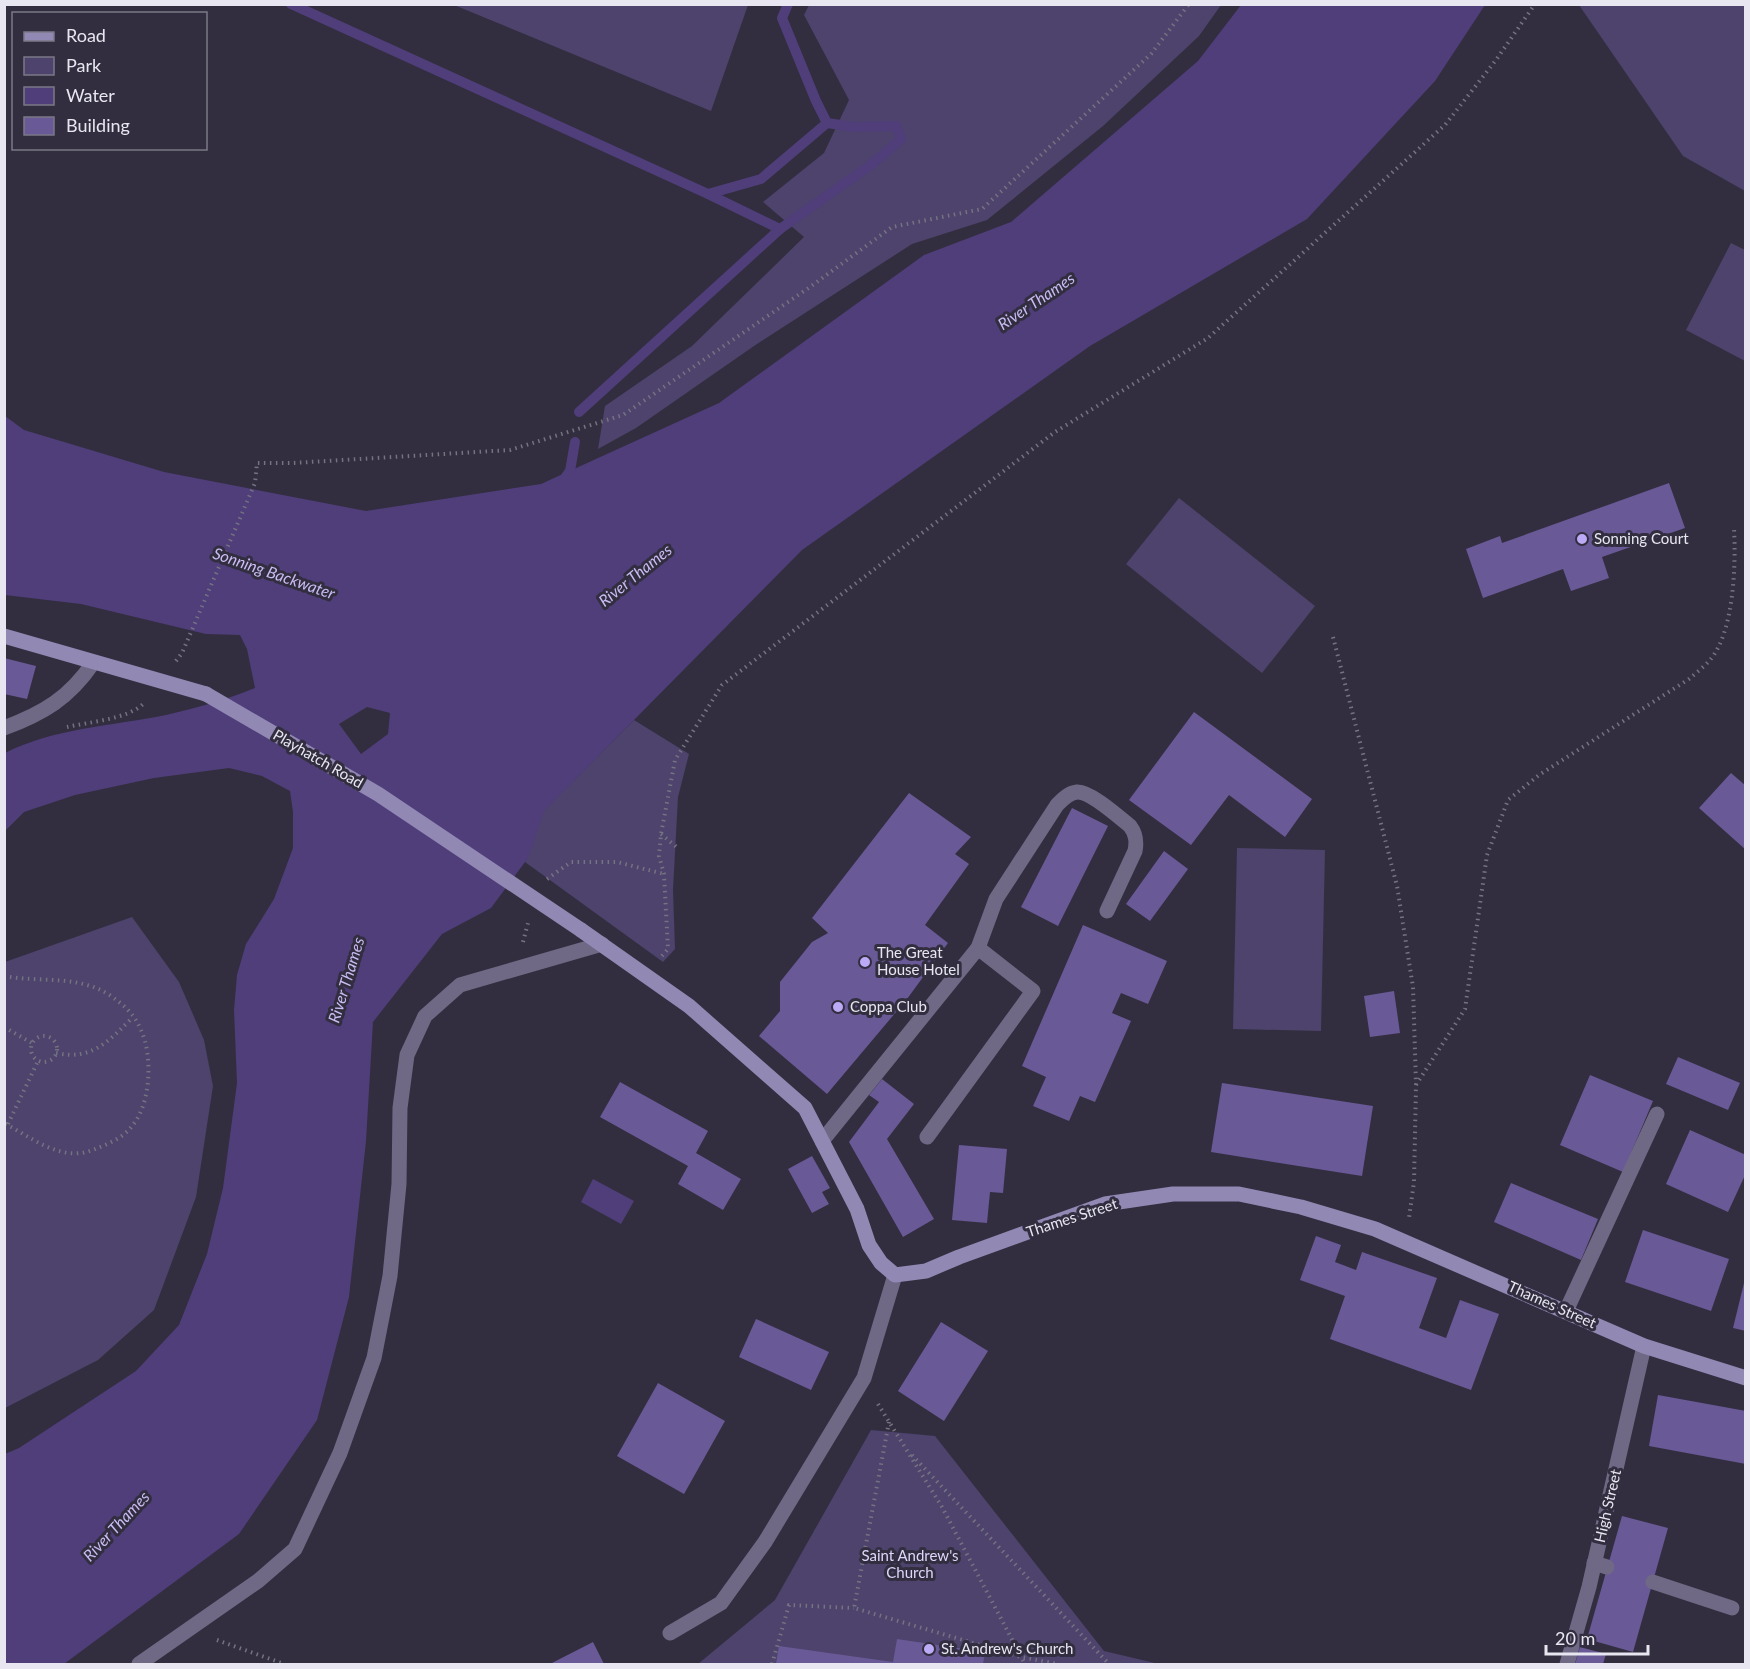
<svg xmlns="http://www.w3.org/2000/svg" width="1750" height="1669" font-family="Lato,sans-serif">
<style>
.green{fill:#4d436c}
.water{fill:#4f3e7a;fill-rule:evenodd}
.lines{fill:none;stroke-linecap:round;stroke-linejoin:round}
.stream{stroke:#4f3e7a;stroke-width:10}
.building{fill:#695997}
.path{stroke:#757281;stroke-width:4;stroke-dasharray:1.5 4.5;stroke-linecap:butt}
.service{stroke:#6f6985;stroke-width:15}
.minor{stroke:#6f6985;stroke-width:15}
.secondary{stroke:#9288b4;stroke-width:15}
.secondary-bridge{stroke:#9288b4;stroke-width:15}
.poi-dot{fill:#bcaaf6;stroke:#322e3f;stroke-width:2}
.labels{text-anchor:middle;stroke-width:6;stroke-linejoin:round;paint-order:stroke}
.poi-label{font-size:15px;fill:#e8e6f1;stroke:#322e3f;text-anchor:start}
.street-label{font-size:15px;fill:#e8e6f1;stroke:#322e3f}
.park-label{font-size:15px;fill:#ded6fb;stroke:#322e3f}
.water-label{font-size:16px;font-style:italic;fill:#c9bcf3;stroke:#322e3f}
</style>
<rect width="100%" height="100%" fill="#322e3f"/>
<g class="green">
<polygon points="454,5 748,5 711,111"/>
<polygon points="809,5 1221,5 1199,36 1103,126 987,220 912,244 754,346 636,428 598,449 605,406 692,346 804,237 763,202 824,153 849,100 804,15"/>
<polygon points="1579,5 1745,5 1745,191 1683,156"/>
<polygon points="1731,243 1745,250 1745,361 1686,330"/>
<polygon points="1179,498 1315,606 1262,673 1126,564"/>
<polygon points="634,720 689,754 678,797 673,890 675,949 663,962 525,862 543,811"/>
<polygon points="1237,848 1325,850 1321,1031 1233,1029"/>
<polygon points="132,917 179,982 204,1040 213,1086 196,1197 154,1310 98,1360 5,1408 5,962"/>
<polygon points="871,1430 935,1436 1104,1651 1159,1664 698,1664 775,1600"/>
</g>
<g class="water">
<path d="M1241,5H1485L1435,81L1307,219L1090,346L802,550L544,811L528,858L491,908L442,934L373,1022L366,1141L349,1297L317,1420L239,1534L64,1664H5V1454L19,1448L136,1371L179,1325L207,1254L223,1188L237,1083L234,1010L237,975L246,944L274,899L293,848V812L290,791L262,776L229,768L154,778L75,795L24,812L5,831V753C54,728 112,726 166,715C196,708 226,700 255,688L247,649L240,635L206,634L81,604L5,595V416L24,430L164,472L366,511L541,484L719,403L924,255L1011,222L1198,61ZM367,707L390,713L388,734L361,754L339,724Z"/>
<polygon points="593,1179 634,1201 621,1224 581,1202"/>
</g>
<g class="lines">
<g class="stream">
<polyline points="291,4 708,194 780,229"/>
<polyline points="708,194 761,179 827,123"/>
<polyline points="579,412 780,229 872,164 901,139 896,126 854,127 827,123 816,101 782,18 788,4"/>
<polyline points="562,482 570,471 575,442"/>
</g>
</g>
<g class="building">
<polygon points="1669,483 1685,528 1602,557 1609,578 1571,591 1563,569 1483,598 1466,549 1500,536 1502,543"/>
<polygon points="4,658 36,666 27,699 4,694"/>
<polygon points="1194,712 1312,799 1285,837 1229,795 1191,845 1129,800"/>
<polygon points="1731,773 1746,786 1746,850 1699,808"/>
<polygon points="909,793 971,837 955,854 969,864 925,925 948,943 907,999 827,1094 759,1036 780,1011 780,982 812,942 828,933 812,918"/>
<polygon points="1072,808 1108,826 1058,926 1021,907"/>
<polygon points="1164,851 1188,869 1150,921 1126,904"/>
<polygon points="1083,925 1167,961 1148,1004 1121,993 1112,1013 1131,1021 1095,1102 1080,1096 1069,1121 1033,1106 1046,1077 1022,1066"/>
<polygon points="1394,991 1400,1033 1370,1037 1364,996"/>
<polygon points="1678,1057 1740,1083 1728,1110 1666,1084"/>
<polygon points="1590,1075 1653,1101 1623,1172 1560,1145"/>
<polygon points="882,1079 914,1104 887,1139 934,1219 903,1237 849,1142 879,1102 869,1095"/>
<polygon points="620,1082 708,1131 696,1153 741,1179 723,1210 678,1184 688,1166 600,1117"/>
<polygon points="1222,1083 1373,1106 1362,1176 1211,1152"/>
<polygon points="1690,1130 1746,1155 1746,1173 1728,1212 1666,1184"/>
<polygon points="959,1145 1007,1149 1003,1193 990,1192 987,1223 952,1220"/>
<polygon points="812,1156 830,1188 822,1192 829,1204 812,1213 788,1169"/>
<polygon points="1511,1183 1598,1219 1581,1260 1494,1222"/>
<polygon points="1643,1230 1729,1259 1711,1311 1625,1282"/>
<polygon points="1316,1236 1341,1245 1335,1262 1356,1270 1362,1252 1437,1278 1419,1328 1446,1338 1460,1300 1499,1314 1471,1390 1330,1339 1345,1296 1300,1280"/>
<polygon points="1745,1279 1746,1279 1746,1331 1733,1328"/>
<polygon points="756,1319 829,1352 811,1390 739,1357"/>
<polygon points="941,1322 988,1351 944,1421 898,1391"/>
<polygon points="658,1383 725,1421 684,1494 617,1456"/>
<polygon points="1658,1395 1746,1411 1746,1464 1649,1446"/>
<polygon points="1622,1516 1668,1528 1633,1652 1587,1639"/>
<polygon points="897,1639 985,1652 983,1664 776,1664 779,1646 893,1662"/>
<polygon points="593,1642 604,1664 550,1664"/>
<polygon points="1580,1647 1606,1654 1603,1664 1575,1664"/>
</g>
<g class="lines">
<g class="path">
<polyline points="1333,637 1397,886 1413,987 1416,1085 1414,1182 1409,1218"/>
<polyline points="176,661 182,653 255,483 257,463 293,463 510,450 623,415 810,287 892,227 982,209 1151,54 1189,4"/>
<path d="M67,727C89,722 129,719 144,703"/>
<polyline points="661,834 679,849"/>
<polyline points="547,879 571,862 617,862 664,874"/>
<polyline points="523,942 528,923"/>
<polyline points="662,956 668,949 664,874 659,856 661,834 675,760 722,685 1055,432 1208,338 1445,125 1496,60 1535,4"/>
<path d="M4,976C41,983 78,974 111,996C124,1005 135,1015 141,1030C153,1056 151,1104 132,1126C124,1137 110,1143 98,1148C92,1150 86,1153 80,1153C53,1156 27,1135 4,1123"/>
<polyline points="4,1027 32,1043"/>
<circle cx="44" cy="1049" r="13"/>
<path d="M56,1053C92,1061 110,1040 133,1017"/>
<path d="M1416,1085L1465,1009L1487,855L1508,800L1539,775L1689,679C1696,673 1704,667 1710,660C1734,632 1736,565 1734,529"/>
<polyline points="8,1124 38,1061"/>
<polyline points="878,1404 942,1507 1025,1664"/>
<polyline points="889,1422 854,1608 1021,1657 1058,1664"/>
<polyline points="912,1455 1109,1664"/>
<polyline points="217,1640 284,1664"/>
<polyline points="772,1664 789,1605 854,1608"/>
</g>
<g class="service">
<path d="M4,728C44,713 69,698 93,663"/>
<path d="M978,948L996,899L1057,805C1062,800 1068,793 1077,792C1090,791 1119,817 1130,826C1136,834 1137,841 1135,851L1107,911"/>
<polyline points="822,1141 978,948 1033,991 927,1137"/>
<polyline points="1566,1311 1657,1114"/>
<polyline points="1594,1563 1607,1567"/>
<polyline points="1653,1582 1732,1608"/>
<polyline points="670,1633 721,1603 765,1542 864,1378 895,1275"/>
<polyline points="139,1664 258,1581 295,1549 340,1453 374,1358 390,1276 399,1184 400,1108 407,1055 425,1016 460,985 602,944"/>
</g>
<polyline class="minor" points="1567,1664 1589,1587 1644,1346"/>
<g class="secondary">
<polyline points="4,636 206,694"/>
<polyline points="581,930 689,1006 805,1108 857,1209 869,1245 881,1263 895,1275 926,1271 959,1257 1105,1204 1173,1194 1239,1194 1301,1207 1375,1229 1644,1346 1746,1378"/>
</g>
<polyline class="secondary-bridge" points="206,694 378,794 581,930"/>
</g>
<g class="poi-dot">
<circle cx="1582" cy="539" r="6"/>
<circle cx="865" cy="962" r="6"/>
<circle cx="838" cy="1007" r="6"/>
<circle cx="929" cy="1649" r="6"/>
</g>
<g class="labels">
<g class="poi-label">
<text x="1594" y="544">Sonning Court</text>
<text x="877" y="958">The Great<tspan x="877" dy="17">House Hotel</tspan></text>
<text x="850" y="1012">Coppa Club</text>
<text x="941" y="1654">St. Andrew's Church</text>
</g>
<g class="street-label">
<text transform="translate(318 759) rotate(30)" y="5">Playhatch Road</text>
<text transform="translate(1072 1218) rotate(-18)" y="5">Thames Street</text>
<text transform="translate(1552 1305) rotate(24)" y="5">Thames Street</text>
<text transform="translate(1608 1506) rotate(-77)" y="5">High Street</text>
</g>
<g class="park-label">
<text x="910" y="1561">Saint Andrew's<tspan x="910" dy="17">Church</tspan></text>
</g>
<g class="water-label">
<text transform="translate(1036 301) rotate(-34)" y="6">River Thames</text>
<text transform="translate(274 573) rotate(19)" y="6">Sonning Backwater</text>
<text transform="translate(635 575) rotate(-39)" y="6">River Thames</text>
<text transform="translate(346 980) rotate(-73)" y="6">River Thames</text>
<text transform="translate(116 1526) rotate(-47)" y="6">River Thames</text>
</g>
</g>
<rect width="1750" height="1669" fill="none" stroke="#e8e6f1" stroke-width="12"/>
<rect x="12" y="12" width="195" height="138" fill="#322e3f" stroke="#7b7886" stroke-width="1.5"/>
<rect x="24" y="32" width="30" height="9" fill="#9288b4" stroke="#7b7886" stroke-width="1.5"/>
<text x="66" y="42" font-size="18" fill="#e8e6f1">Road</text>
<rect x="24" y="57" width="30" height="18" fill="#4d436c" stroke="#7b7886" stroke-width="1.5"/>
<text x="66" y="72" font-size="18" fill="#e8e6f1">Park</text>
<rect x="24" y="87" width="30" height="18" fill="#4f3e7a" stroke="#7b7886" stroke-width="1.5"/>
<text x="66" y="102" font-size="18" fill="#e8e6f1">Water</text>
<rect x="24" y="117" width="30" height="18" fill="#695997" stroke="#7b7886" stroke-width="1.5"/>
<text x="66" y="132" font-size="18" fill="#e8e6f1">Building</text>
<path d="M1546 1645v9h102v-9" fill="none" stroke="#e8e6f1" stroke-width="3"/>
<text x="1555" y="1645" font-size="18" fill="#e8e6f1" stroke="#322e3f" stroke-width="4.5" paint-order="stroke">20 m</text>
</svg>
